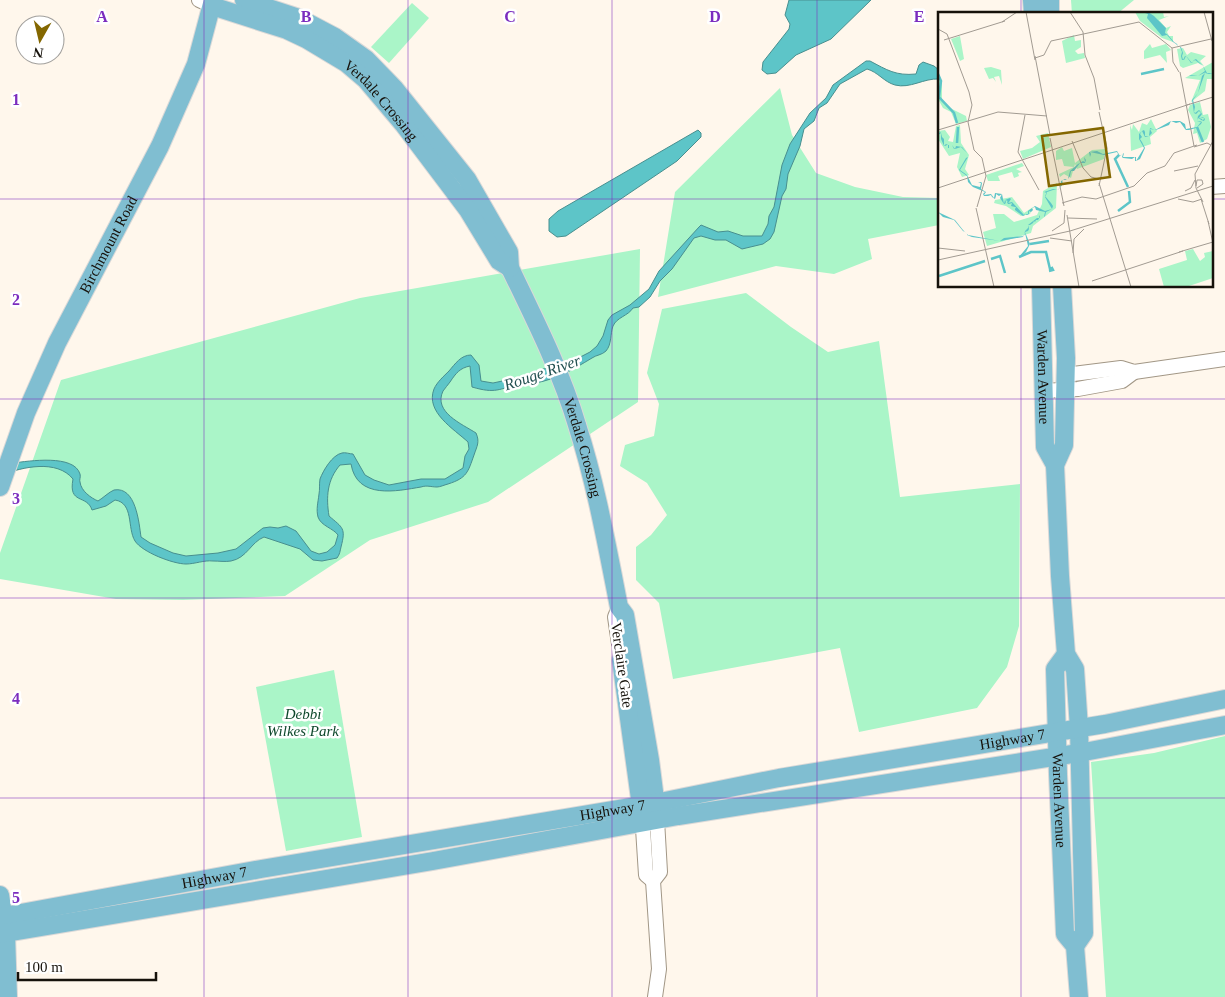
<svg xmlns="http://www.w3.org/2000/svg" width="1225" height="997" font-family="'Times New Roman',serif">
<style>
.green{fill:#aaf5c8}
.water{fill:#5dc5c8;stroke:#488f8f}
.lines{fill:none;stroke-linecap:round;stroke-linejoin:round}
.minor-casing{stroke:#a29786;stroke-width:16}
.major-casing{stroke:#dad9d8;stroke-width:20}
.minor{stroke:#fff;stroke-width:14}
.major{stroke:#80bed1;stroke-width:18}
.grid{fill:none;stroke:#7b2cbf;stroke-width:1;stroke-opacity:0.55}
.labels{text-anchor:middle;stroke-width:5;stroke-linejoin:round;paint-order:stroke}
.street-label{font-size:15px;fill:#16120b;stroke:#fff}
.park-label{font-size:15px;font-style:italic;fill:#0e482c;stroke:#fff}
.water-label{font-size:16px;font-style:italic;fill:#225051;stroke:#fff}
.inset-river{fill:none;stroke:#5dc5c8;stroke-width:2.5}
.inset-road{fill:none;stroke:#a29b92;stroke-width:1}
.view{fill:#846700;fill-opacity:0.15;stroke:#846700;stroke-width:2.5}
.inset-edge{fill:none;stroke:#16120b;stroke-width:2.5}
.grid-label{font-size:16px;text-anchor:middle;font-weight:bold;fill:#7b2cbf;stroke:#fff;stroke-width:5;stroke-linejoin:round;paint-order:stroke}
</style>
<rect width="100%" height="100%" fill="#fff7ec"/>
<g class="green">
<polygon points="1071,0 1134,0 1117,14 1072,14"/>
<polygon points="412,3 429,18 389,63 371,47"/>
<polygon points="780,88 792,135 816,173 855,187 903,197 939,198 939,225 868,239 872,259 834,274 776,266 658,297 675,192"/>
<polygon points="640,249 638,402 488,502 370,540 285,596 183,600 116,599 0,579 0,553 61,380 360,298"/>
<polygon points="746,293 791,327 828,352 879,341 900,497 1020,484 1019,626 1007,667 977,708 859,732 840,648 673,679 659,603 636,580 636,547 651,535 667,515 647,483 620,466 625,445 654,436 659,404 647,373 662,309"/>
<polygon points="334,670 362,837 286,851 256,687"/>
<polygon points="1225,736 1225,997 1106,997 1091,762 1154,753"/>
</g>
<g class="water">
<polygon points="789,0 871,0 831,39 796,55 776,73 767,74 762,70 763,62 789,29 790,24 785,15"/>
<path d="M866,61H870C887,70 896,76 916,74L919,65L923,62L934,66L939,70V79C924,78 910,89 895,85C884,82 878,72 867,69L840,84L827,103L819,108L814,121L804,129L800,146L788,174L786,189L782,196L774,232L770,239L763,244L742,249L726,240H715L701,236L694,238L672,269L660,281L650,297L639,307L633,308C628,316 617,317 613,326C610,334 612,344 606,351C602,355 596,355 592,358C572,370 559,378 536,383C531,384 526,383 521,384C498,389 496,394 472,387L470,366C460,368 456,373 450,382C448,385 445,388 443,391C433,412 462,424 476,433C480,442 477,446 474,455C468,472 467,478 448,484C444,485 440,487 437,487C431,487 427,485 421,487C397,491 357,500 351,464L340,465C327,480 326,497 329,516C343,528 346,528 341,547C340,551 340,554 337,558L322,561L313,560L300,549L264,537C251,542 247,558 231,561C226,562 218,561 213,561C204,560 195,564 186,564C173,564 142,552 135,541C127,528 134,503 115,500L106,506L92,510C87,494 68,505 73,479C57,459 22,467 2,475L13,463C29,461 74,454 80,474C81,477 79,480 80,482C81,491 91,498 98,501C103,498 109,492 114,490C136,486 139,523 141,537L150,543L173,553L186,556L218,553L236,549L263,528L270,527L278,528L286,526L296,531L311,551L319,554L327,552L335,545L338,535C333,528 321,526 318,517C316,509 318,503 319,494C320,489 319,485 320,479C323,471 332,455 342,453C345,452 350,454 353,454L365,475L374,480L389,485L421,479H445L463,468L465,456L469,449L468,442C454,429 425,412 434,389C437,382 444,376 449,371C455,364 461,355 471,355L479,365L481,381L493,383L521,377L543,369L563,366L590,352L597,346L603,336L608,320L612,315L630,305L649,289L659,271L699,227L701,225L718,232L728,231L743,236H762L768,224L769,216L774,207L782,165L790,144L810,113L826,98L833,85Z"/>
<polygon points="698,130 701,133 701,137 677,161 566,236 557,237 549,231 549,219 558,211"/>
</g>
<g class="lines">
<g class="minor-casing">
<g id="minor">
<polyline points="199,0 212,6"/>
<polyline points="1211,187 1225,186"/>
<polyline points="1065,375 1121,368 1134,372 1225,359"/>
<polyline points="1043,391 1078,389 1122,381 1134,372"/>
<polyline points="619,607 615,617 619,644"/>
<polyline points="642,813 646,875 653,881"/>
<polyline points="655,997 659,969 653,881 660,872 657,820"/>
</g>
</g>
<g class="major-casing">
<g id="major">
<path id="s1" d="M244,0L299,18L335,37L366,59L395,89L467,179L509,252L510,268C534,318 561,371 577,425C596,484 607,546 619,607L625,615L650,760L657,815"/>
<polyline points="1032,0 1033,14"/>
<polyline points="1050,0 1050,14"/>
<path id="s2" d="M212,6L287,30L306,39L346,63L366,80L404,125L450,186L468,210L499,261L510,268"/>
<path id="s3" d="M1041,286L1045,447L1055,465L1060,576L1066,654L1075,669L1079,728L1084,933L1075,946"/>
<polyline points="1055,465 1064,445 1066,358 1062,286"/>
<path id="s4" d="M0,487L26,413L57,343L160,146L196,64L213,0"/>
<path id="s5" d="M1066,654L1055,669L1058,774L1065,934L1075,946L1079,997"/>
<polyline points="621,660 641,806"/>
<polyline points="0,895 6,933 8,997"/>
<path id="s6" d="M0,917L261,869L655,803L779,778L1105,724L1225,699"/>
<polyline points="0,934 433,861 678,816 1079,753 1225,725"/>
</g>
</g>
<use href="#minor" class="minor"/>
<use href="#major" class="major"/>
</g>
<path class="grid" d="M204,0V997M408,0V997M612,0V997M817,0V997M1021,0V14M0,199H939M1211,199H1225M1021,286V997M0,399H1225M0,598H1225M0,798H1225"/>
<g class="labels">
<g class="street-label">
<text dy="5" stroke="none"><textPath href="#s2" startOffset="198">Verdale Crossing</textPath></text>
<text dy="5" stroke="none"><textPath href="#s4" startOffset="266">Birchmount Road</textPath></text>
<text dy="5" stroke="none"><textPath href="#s3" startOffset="91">Warden Avenue</textPath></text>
<text dy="5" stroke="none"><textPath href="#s1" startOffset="588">Verdale Crossing</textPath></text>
<text transform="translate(622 665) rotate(82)" y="5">Verclaire Gate</text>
<text dy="5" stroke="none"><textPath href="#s6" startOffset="1028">Highway 7</textPath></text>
<text dy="5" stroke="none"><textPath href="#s5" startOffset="150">Warden Avenue</textPath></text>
<text dy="5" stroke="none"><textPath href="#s6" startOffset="622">Highway 7</textPath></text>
<text dy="5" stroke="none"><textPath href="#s6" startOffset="218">Highway 7</textPath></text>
</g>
<g class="park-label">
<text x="303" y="719">Debbi<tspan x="303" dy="17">Wilkes Park</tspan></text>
</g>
<g class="water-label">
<text transform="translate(542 372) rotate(-19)" y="6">Rouge River</text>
</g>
</g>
<g transform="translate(938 12)">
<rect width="275" height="275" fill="#fff7ec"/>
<path d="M197,0H225L226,5L231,4L221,8L228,16L233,14L229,20L231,24H235V30L224,26L202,9ZM136,23L137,29L143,28V35L137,39L140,42L146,41L147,46L128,51L124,29ZM22,24L26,47L22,49L13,27ZM212,32L214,36L228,32L233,38L228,40L229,51L222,43L206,47V39ZM245,36L249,43L253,40L268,44L262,49L266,54L260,51L245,56L242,54L239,37ZM275,50V67H269L267,79L253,90L262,68L247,66ZM53,55L63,58L64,73L61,64L56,65L58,70L55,66L51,67L46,56ZM0,61L4,70V88L10,95L28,104L29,109L18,112L13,100L5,96L0,87ZM262,90L265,103L270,102L273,115L269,127L262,131L259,121L255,122L257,111L250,98L252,93ZM213,107L219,119L212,125L213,132L193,139L192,113L194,118L195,112L201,120L204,111L209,113ZM22,113L23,131L31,143L27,157L31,163L24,165L19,155L22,141L11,144L0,127V119L7,118L12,125L10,129L15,130L18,114ZM110,121L113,135L85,147L82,139L94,136L102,130L98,124ZM124,135L126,139L134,136L137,151L154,138L168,137L166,147L139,157L137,152L133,166L126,162L122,165L121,162L136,155L126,154L124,147L118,148V139ZM84,151L86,154L78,157L84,160L80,161L81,164L76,166L74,160L60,164L62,169H50L48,163ZM119,171L118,196L95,214L93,221L49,234L45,220L58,216L55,202H66L76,210L99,203L104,192L105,179ZM74,185L86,201L95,195L92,202L83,204L68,194L56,191L57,188ZM255,237L262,249L267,245L266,241L275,239V266L248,275H226L221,257L249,248L247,239Z" fill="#aaf5c8"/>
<path d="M204,0H210L216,4L228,16L227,21L230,23L236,30L239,32L240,34L243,35L245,41L244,44L245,48L247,44L249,45L254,51L256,48L258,47L265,54L269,61H275L271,62L267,61L260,81L255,88L257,95L256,100L257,101L261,98L262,99L264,102L261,106L264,107L265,109L266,106L262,105H265L267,107L266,109H265L260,106L259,109H262L264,110L263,112L258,116L251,118H248L247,117L242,110L238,111L233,109L231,113L218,118L212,117L214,121L211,124L207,125L204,119L202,122L204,125L202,127L204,130L207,136L202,147L198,149H197V145L194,147L185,146L184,145L185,142L181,144L179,140L166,143L152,140L153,142L152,145H146L148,148L147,151H142L136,159H133L132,164L130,167L129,168H124L125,172L121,177L119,178H115L109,180L107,184L113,191L115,194L114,197L108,200L107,204L106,205L101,203L102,205L100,208H98L97,210L96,209L95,211L92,213H90L91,217L90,219L87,220L92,232L88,240L86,242L81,245L90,234L87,221L86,222V223L85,225L62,229L34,225L29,223V222L27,220L25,219L16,208L5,205L0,200L17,208L25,218L30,223L62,229L66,226L86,224L87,219L90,216V213L99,206H101V203L106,205L107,200L98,198L97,195L94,196L95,198L93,200L91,199V202L89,203L87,202V203L85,204L77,198V197L78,195H77L73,194L74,191L71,192H70L69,190L72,186L70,189L67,188L68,190L67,192H66L62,186L64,182L61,184L58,182V184L57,187L54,185L53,183L50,184H46L45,182L47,180L35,175L30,170L29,164L22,159L21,158L28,146L30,145L29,141L23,135L17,137H16L14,133L11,136H10V133H9L7,134H6L3,127V121L0,123L2,120L3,121L4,125L6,127V134L8,132L10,133H11V136L14,133L17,137L18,134L24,135L29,141L30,145L22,158L29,163L34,173L42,175L43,171L40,170H43L44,171L43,177L48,180L46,183L53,182L56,186L57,181L64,182L66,192L67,188L72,186L73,187L71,190L70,191L74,190L86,203L87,202H90V199L97,194L107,199L114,197L107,185L109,181L106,180L115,177L119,178L122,176L123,169L127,167L129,168L130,167L132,159L140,152L145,149L147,150L146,145H152L151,140L159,139L165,142L179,139L182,144L186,141L185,145H198V149L206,136L201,127V122L204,119L206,118L207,120V124H211L212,116L217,118L233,109H242L247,112L248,117L259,115L263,110L259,109L260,104L263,101L261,99L258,102L256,101L254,88L260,81L264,64L268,60L260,64H253L251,63L260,64L267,59L265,54L257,48L253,51L248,44L246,48H244L243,44L244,40L242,35L240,34L238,32L235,30L229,23L224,24L209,6L210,2Z" fill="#5dc5c8"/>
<path class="inset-river" d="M0,62L3,69L1,85L16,101L19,111M203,62L226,57M259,115L265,130M19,131L20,115M181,143L177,147L190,175M180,199L192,190L191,179M92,232L111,229M81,245L93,240H108L112,257L114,256L115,258L111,259M53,247L62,244L67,261M1,264L47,249"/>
<path class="inset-road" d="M88,0L97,48M132,0L145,20L147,43L156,66L162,98M266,0L274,29M64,10L79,0M0,17L9,22L31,80L34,93L30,110L36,138L44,146L48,164L39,195M6,28L67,9M234,36L235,50L241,60M97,44L112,123M97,46L106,43L113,29L201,10L234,36L273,27M242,60L256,134M249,93L275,85M161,100L165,118M87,103L80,140L101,178M0,118L60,100L109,104M112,126L126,194M134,129L145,156L153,165L161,167M256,135L269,131L273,133M236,159L260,154M161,171L193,275M161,174L169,136L165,115M258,174L259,168H264L265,172L259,176M0,176L252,92M247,179L253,176L257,168M240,187L255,190L264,187M263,187L271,212M265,190L258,176L257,162L275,129M124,191L144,185L158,187L196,174L209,161L227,154L236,141L259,133M38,196L56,275M129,203L141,275M130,206L159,207M270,209L275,231M114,219L126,211L127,198M112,226L134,229M0,236L27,239M241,240L275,230M135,241L136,227L146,217M0,248L132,219L275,174M154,269L245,239"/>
<path class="view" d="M165,116L172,165L111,174L104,124Z"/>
<rect width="275" height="275" class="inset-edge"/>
</g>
<g class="grid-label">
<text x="102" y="22">A</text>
<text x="306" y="22">B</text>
<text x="510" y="22">C</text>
<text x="715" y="22">D</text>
<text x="919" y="22">E</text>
<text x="16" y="105">1</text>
<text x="16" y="305">2</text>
<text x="16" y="504">3</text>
<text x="16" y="704">4</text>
<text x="16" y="903">5</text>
</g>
<g transform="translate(40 40) rotate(188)"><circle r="24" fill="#ffffff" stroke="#a2a09d"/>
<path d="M0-4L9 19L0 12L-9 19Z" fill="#846700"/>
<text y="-8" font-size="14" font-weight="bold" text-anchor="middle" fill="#16120b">N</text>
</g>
<path d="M18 972v8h138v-8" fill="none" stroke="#16120b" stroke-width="2.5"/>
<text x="25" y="972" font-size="15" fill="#16120b" stroke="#ffffff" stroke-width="4" paint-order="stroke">100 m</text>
</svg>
